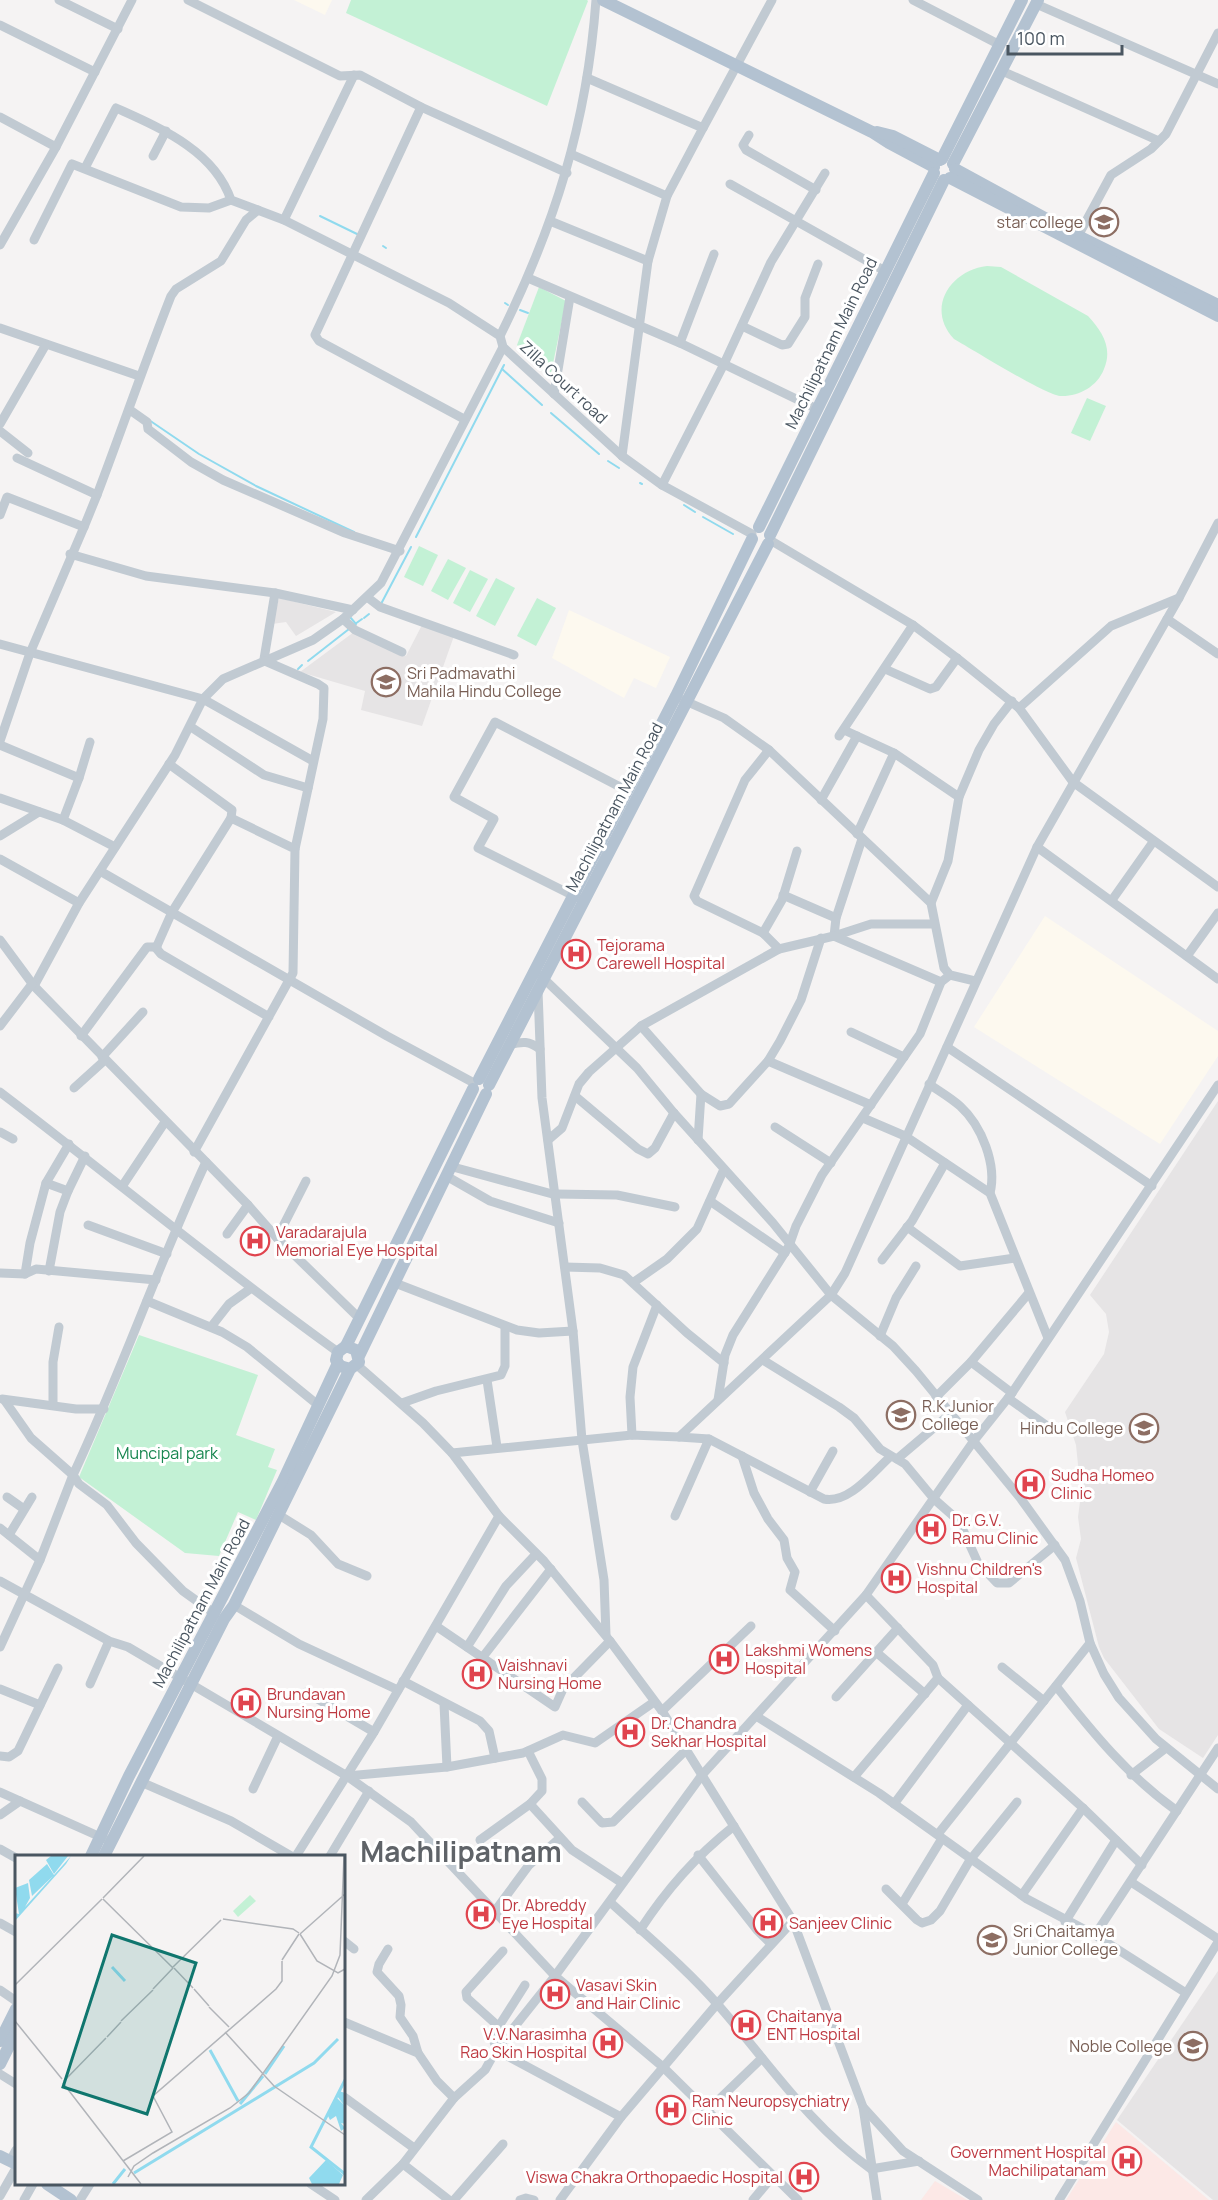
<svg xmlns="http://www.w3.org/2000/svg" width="1218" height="2200" font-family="Manrope,sans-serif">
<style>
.commercial{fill:#fdf9ef}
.education{fill:#e6e4e5}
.medical{fill:#fce8e6}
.green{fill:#c3f1d5}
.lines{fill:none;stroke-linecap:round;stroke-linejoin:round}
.stream{stroke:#90daee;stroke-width:2}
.minor{stroke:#c1cad2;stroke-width:9}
.major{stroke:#b3c2d1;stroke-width:12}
.labels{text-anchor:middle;stroke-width:6;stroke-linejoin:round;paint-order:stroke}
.education-label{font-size:16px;fill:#785e54;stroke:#fff;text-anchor:end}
.street-label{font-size:16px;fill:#4a5661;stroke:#fff}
.health-label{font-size:16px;fill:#be3a42;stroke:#fff;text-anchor:start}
.park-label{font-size:16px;fill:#17864f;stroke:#fff}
.town-label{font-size:28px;font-weight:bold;fill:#5f6368;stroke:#fff}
.inset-river{fill:none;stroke:#90daee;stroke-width:3}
.inset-road{fill:none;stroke:#b1b4b9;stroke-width:1.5}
.view{fill:#0f766e;fill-opacity:0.15;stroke:#0f766e;stroke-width:3}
.inset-edge{fill:none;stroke:#4a5661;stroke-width:3}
</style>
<rect width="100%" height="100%" fill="#f5f3f3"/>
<g class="commercial">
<polygon points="294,0 332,0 325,15"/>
<polygon points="569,610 670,657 656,688 634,678 624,698 552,658"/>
<polygon points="1045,916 1218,1031 1218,1056 1160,1144 974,1027"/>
</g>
<g class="education">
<polygon points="279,598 336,612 296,636 286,622 272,624"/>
<polygon points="422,625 454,636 422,726 361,710 365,691 300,672 354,632 406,656"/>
<polygon points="1218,1101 1218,1735 1203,1758 1159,1729 1104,1658 1099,1647 1076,1558 1081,1539 1078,1517 1081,1494 1076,1445 1065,1412 1104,1354 1109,1332 1106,1314 1090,1295"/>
<polygon points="1218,1971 1218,2200 1213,2200 1117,2120"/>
</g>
<g class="medical">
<polygon points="1116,2122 1209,2200 1066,2200"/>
<polygon points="935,2181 967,2200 921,2200"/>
</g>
<g class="green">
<polygon points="351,0 587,0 588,1 547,106 346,13"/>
<path d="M987,266L1001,267L1088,316C1102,331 1113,348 1104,369C1097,387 1078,397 1060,396C1045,395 972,349 954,339C925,308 951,270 987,266Z"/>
<polygon points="539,287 566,301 550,378 517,345"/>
<polygon points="1087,398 1106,406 1090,441 1071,433"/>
<polygon points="419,546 438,555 423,586 404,577"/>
<polygon points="448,559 466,568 448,600 431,591"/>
<polygon points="470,570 488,579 470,612 453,603"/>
<polygon points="496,578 515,588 495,626 476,616"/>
<polygon points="537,598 556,608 536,646 517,636"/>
<polygon points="139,1335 258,1375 236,1435 275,1449 268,1467 277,1470 256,1520 238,1512 219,1556 185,1553 79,1477"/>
</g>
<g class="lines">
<g class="stream">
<polyline points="320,216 357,234"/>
<polyline points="383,246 386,248"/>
<polyline points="505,303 508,305"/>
<polyline points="520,310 528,313"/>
<polyline points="502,369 542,405"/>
<polyline points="551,413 599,454"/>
<polyline points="149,420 199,454 256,486 354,532"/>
<polyline points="608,461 619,468"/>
<polyline points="640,483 642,484"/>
<polyline points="684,505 695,512"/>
<polyline points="703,517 733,534"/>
<polyline points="416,537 504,365"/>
<polyline points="381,604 411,547"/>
<polyline points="350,617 356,624"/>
<polyline points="364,618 369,614"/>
<polyline points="355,624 362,619"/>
<polyline points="308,661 349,629"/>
<polyline points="298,669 302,665"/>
</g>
<g class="minor">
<polyline points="59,0 118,29"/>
<polyline points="188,0 340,76 360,75 421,107 567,173"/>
<polyline points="913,0 1000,45"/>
<polyline points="1036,4 1218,84"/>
<polyline points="0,25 95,72"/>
<polyline points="1002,71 1159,141"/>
<polyline points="587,78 703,128 667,196 648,261 622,456"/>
<polyline points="421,107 315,335 319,341 464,419"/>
<polyline points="0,117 56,147"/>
<polyline points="703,128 772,0"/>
<polyline points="749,135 743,145 746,150 816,190"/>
<polyline points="571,154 667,196"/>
<polyline points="153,156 166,131"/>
<path d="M85,168L116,108C160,128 214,150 231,200L284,220L449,303L500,336L503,347L622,456L662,485L752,534"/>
<polyline points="730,184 885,271"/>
<polyline points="284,220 354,75"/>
<polyline points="550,221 648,261"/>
<polyline points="1078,236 1111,175 1151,149 1166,134 1218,33"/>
<polyline points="34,240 72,164 181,207 209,208 231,200"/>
<polyline points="0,245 56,147 132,0"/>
<polyline points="528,278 680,343 817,409"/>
<polyline points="742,326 782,345 788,344 805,317 805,298 818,264"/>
<polyline points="0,328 139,376"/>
<path d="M500,336C555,225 587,123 596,0"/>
<polyline points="680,343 714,254"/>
<polyline points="554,394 570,297"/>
<polyline points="130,410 147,422 148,429 191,462 223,480 345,533 400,551"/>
<polyline points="0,424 45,346"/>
<polyline points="0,431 28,453"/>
<polyline points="662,485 724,364 771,262 825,173"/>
<path d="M97,495C122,429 145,362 171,296L176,289L221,261L246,220L258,210"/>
<polyline points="0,515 7,497 84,527 97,495 17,458"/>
<polyline points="770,540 913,625 957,658 1019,708 1073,782 1218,887"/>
<polyline points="70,554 146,576 275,593 353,610"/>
<polyline points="367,597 380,607 514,655"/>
<polyline points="343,619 355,630 402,652"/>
<polyline points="1167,619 1218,654"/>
<polyline points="0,644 203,699 223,679 313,640 343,619 381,583 503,347"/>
<polyline points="264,659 275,593"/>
<polyline points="265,661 318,684 324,688 323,719 295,849"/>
<polyline points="885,669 930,689 936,687 957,658"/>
<polyline points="683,700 724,718 769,750 931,903 944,968 950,975 975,981"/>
<polyline points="1019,708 1111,626 1179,598"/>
<polyline points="191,727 264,775 308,788"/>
<polyline points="844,730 894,753 959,797"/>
<polyline points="839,736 913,625"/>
<polyline points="0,741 30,653 84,527"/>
<polyline points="0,745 79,778 90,742"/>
<polyline points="769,750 745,780 694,896 697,901 763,933 779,949"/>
<polyline points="169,764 232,810 231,818"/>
<polyline points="0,798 63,820 115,847"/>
<polyline points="821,800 857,736"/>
<polyline points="63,820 79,778"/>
<polyline points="857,834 894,753"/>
<polyline points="0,836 39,812"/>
<polyline points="862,839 836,918 834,936 871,924 934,924"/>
<polyline points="1037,847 1218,979"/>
<polyline points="0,859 79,903"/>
<polyline points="100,871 387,1036 474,1083"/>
<polyline points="783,895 836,918"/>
<polyline points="578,898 478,848 494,819 454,797 495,722 626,790"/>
<polyline points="1112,900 1153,842"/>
<polyline points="931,903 948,861 959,797 979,750 994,724 1012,701"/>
<polyline points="763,933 782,900 797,851"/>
<polyline points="0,940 34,986 248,1205 277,1238 360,1319"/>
<polyline points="1187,956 1218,913"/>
<polyline points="541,976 637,1068 674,1113 773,1223 831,1295 893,1346 916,1371 1021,1499 1065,1560 1080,1601 1090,1643 1104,1674 1119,1698 1156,1739 1218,1789"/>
<polyline points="34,986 79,903 175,755 203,699 313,761"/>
<polyline points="538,991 542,1098 573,1331 582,1440 604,1580 606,1635"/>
<polyline points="0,1026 32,984"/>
<polyline points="641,1026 701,1094"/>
<polyline points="851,1032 904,1057"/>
<polyline points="81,1036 147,947 157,947"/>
<path d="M509,1045C523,1041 529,1041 540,1049"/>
<polyline points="947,1047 1152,1186"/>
<polyline points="102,1057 143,1012"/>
<polyline points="768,1061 871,1105"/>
<path d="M929,1084C939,1091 951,1098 960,1106C982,1126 997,1165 990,1193"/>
<polyline points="74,1088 105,1060"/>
<path d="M0,1092C113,1178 222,1269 338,1352"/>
<polyline points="575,1096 638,1149 648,1154 655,1148 674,1113"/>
<polyline points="863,1118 905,1136 990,1193 1048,1338"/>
<polyline points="775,1127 831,1163"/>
<polyline points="0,1132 13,1139"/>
<polyline points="548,1140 562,1128 579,1084 589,1072 641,1026 779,949 834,936 941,982"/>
<polyline points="698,1140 701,1094 720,1106 729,1104 768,1061 780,1041 801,1000 821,938"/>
<polyline points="194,1152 293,973 295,849 231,818 172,912 156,948 161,954 269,1017"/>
<polyline points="453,1167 556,1195"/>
<polyline points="448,1177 490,1201 559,1223"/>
<polyline points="46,1183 68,1191 60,1212 49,1271"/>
<polyline points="123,1185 165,1122"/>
<polyline points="68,1191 85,1156"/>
<polyline points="556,1194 617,1195 675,1207"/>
<polyline points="710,1201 785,1253"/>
<polyline points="88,1225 167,1254"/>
<polyline points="907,1227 960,1266 1015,1258"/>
<polyline points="227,1234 248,1205"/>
<polyline points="277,1238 306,1181"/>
<polyline points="882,1260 912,1221 945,1163"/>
<polyline points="565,1267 600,1268 624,1275 687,1333 724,1363"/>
<polyline points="0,1273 25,1274 36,1269 156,1280"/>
<polyline points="25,1274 30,1243 46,1183 69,1144"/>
<polyline points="634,1282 667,1259 697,1229 724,1169"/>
<polyline points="395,1283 517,1330 539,1333 573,1331"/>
<polyline points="147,1301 222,1332 247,1347 318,1405"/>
<polyline points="211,1327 229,1304 250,1289"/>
<polyline points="880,1336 896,1298 916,1266"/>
<polyline points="763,1360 839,1407 854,1418 880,1449 905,1464 934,1499 959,1521 978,1563 997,1583 1009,1583 1055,1545"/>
<polyline points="971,1362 1012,1393"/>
<polyline points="357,1365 423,1423 452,1453 499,1516 544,1561 610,1641 662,1711 793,1921 863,2107 903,2151 978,2200"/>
<polyline points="487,1380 497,1447"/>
<polyline points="936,1397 971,1362 1028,1294"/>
<polyline points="1008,1398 1047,1426"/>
<polyline points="2,1399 76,1409 104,1409"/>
<polyline points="718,1400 725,1355 733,1335 789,1246 796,1226 822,1175 920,1034 941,982 950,975"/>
<path d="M5,1401L31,1438L73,1475C121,1373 158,1265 206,1162"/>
<polyline points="402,1403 436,1391 501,1375 505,1366 505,1327"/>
<polyline points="53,1405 53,1362 59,1327"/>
<polyline points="632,1435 630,1397 633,1367 657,1305"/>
<path d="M679,1437L709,1439L824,1499C849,1504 873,1472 890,1457"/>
<polyline points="452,1453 632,1435 679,1437 831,1295 845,1273 1037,847 1179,598 1218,523"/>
<polyline points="742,1456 754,1493 768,1519 784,1540 787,1558 795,1572 790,1590 835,1631"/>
<polyline points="897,1459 949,1415"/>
<polyline points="810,1492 833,1451"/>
<polyline points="7,1497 24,1509"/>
<polyline points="279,1515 311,1535 338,1564 367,1576"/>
<polyline points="675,1516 709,1439"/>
<polyline points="0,1528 40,1560"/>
<polyline points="9,1535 32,1497"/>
<polyline points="0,1581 109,1641 128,1647 347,1776 411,1822 555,1976 663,2067 798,2200"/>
<polyline points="234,1605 299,1644 398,1690"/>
<polyline points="436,1626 555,1707 563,1689 610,1641"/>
<polyline points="0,1647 40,1560 73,1475 79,1484 107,1505 136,1543 183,1591 215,1614"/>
<polyline points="467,1647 506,1586 536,1554"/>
<polyline points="876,1652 925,1694"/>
<polyline points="482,1658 551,1569"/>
<polyline points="1002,1667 1044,1701"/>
<polyline points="938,1678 1083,1808 1142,1865"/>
<polyline points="403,1681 480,1721 489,1731 495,1758"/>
<polyline points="90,1684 109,1641"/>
<path d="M1056,1686C1093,1733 1128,1776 1177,1811"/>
<polyline points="0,1689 40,1705"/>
<polyline points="306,1692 374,1732"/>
<polyline points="836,1697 898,1628"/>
<polyline points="444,1704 447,1767"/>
<polyline points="662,1711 751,1626"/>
<polyline points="756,1716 879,1793 1027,1899 1095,1935 1186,1993"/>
<polyline points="0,1756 9,1757 18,1751 58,1668"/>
<polyline points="1131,1775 1166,1748"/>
<polyline points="347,1776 447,1767 523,1753 563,1735 595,1743 654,1702"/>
<polyline points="854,1777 938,1678 933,1665 866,1595"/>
<polyline points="141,1782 231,1821 291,1856"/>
<polyline points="253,1789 278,1736"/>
<polyline points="0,1792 105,1839"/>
<polyline points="582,1802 602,1823 613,1822 686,1750"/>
<polyline points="530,1804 572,1850 622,1883"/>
<polyline points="894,1804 968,1705"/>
<polyline points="0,1815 20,1801"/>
<polyline points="938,1834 1090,1643"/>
<polyline points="480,1840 530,1804 542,1791 542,1779 528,1751"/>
<polyline points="0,1849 16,1858"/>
<polyline points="698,1855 757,1930 771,1944"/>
<polyline points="296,1856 374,1732 499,1516"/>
<polyline points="330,1856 369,1791"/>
<polyline points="1131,1882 1218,1939"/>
<polyline points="886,1889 917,1920 922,1923 931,1920 940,1911 970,1860 1017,1802"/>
<polyline points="1022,1895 1083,1808"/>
<path d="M610,1902C646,1935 686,1968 719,2006C768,2062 809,2125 871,2169L919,2161"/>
<polyline points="902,1904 941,1840"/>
<polyline points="495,1911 529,1865 560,1838"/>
<polyline points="1065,1922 1116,1840"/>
<polyline points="0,1923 16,1932"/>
<path d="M640,1930C667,1889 695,1857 734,1826"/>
<polyline points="1095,1935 1218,1748"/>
<polyline points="344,1941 354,1949"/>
<polyline points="388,1949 379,1964 377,1972 399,1996 401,2005 400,2017 413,2036 418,2053"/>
<polyline points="0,1990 16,2001"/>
<polyline points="344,2022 418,2053 437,2081 454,2098"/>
<polyline points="498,2026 467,1998 466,1992 503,1951"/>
<polyline points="497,2049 492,2037 525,1985"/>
<polyline points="496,2050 621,2117 560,2200"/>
<polyline points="0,2074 16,2084"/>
<polyline points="344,2097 414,2148"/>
<polyline points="863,2107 877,2200"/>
<polyline points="707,2111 762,2058"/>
<polyline points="621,2117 717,2004 793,1921"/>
<polyline points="10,2161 16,2150"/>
<polyline points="403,2164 449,2200"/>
<polyline points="311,2184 335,2200"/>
<polyline points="0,2196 16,2168"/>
<polyline points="24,2200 33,2184"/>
<polyline points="80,2200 90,2184"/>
<polyline points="366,2200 403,2164 454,2098 485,2070 496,2050 555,1976 702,1775 866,1595 973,1442 1012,1393 1218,1085"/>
<polyline points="454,2200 503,2144"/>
<polyline points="520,2200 526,2198 534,2200"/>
<polyline points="753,2200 773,2176"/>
<polyline points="1059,2200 1218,1942"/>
</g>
<g class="major">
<polyline points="603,0 872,132 889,143 934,167"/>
<polyline points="877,132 893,136 940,160"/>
<polyline points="942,159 1022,0"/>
<polyline points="953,164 1038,0"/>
<polyline points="955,169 1078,236 1218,305"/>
<polyline points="950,178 1218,316"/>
<polyline points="759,527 934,173"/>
<polyline points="770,535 944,180"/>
<polyline points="479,1079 676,696 752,539"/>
<polyline points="489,1085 768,544"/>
<polyline points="346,1346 473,1089"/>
<polyline points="359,1356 486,1094"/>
<polyline points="91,1856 129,1776 283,1481 338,1363"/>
<polyline points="104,1856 224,1619 234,1605 350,1369 359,1362 356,1350 346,1346 338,1352 336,1360 340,1366 350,1369"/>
<polyline points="0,2041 16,2009"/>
<polyline points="0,2064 16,2032"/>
<polyline points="0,2156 16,2164"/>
<polyline points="47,2184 71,2200"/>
</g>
</g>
<defs>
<g id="university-ring" transform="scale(1.5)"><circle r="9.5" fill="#fff" stroke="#8d6e63" stroke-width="1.5"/><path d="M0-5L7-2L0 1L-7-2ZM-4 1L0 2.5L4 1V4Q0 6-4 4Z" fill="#8d6e63"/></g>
<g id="hospital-ring" transform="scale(1.5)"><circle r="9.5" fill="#fff" stroke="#e0444e" stroke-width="1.5"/><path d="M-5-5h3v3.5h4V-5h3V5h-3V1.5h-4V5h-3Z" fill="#e0444e"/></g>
</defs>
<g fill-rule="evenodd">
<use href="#university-ring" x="1104" y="222"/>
<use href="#university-ring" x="386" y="682"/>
<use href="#hospital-ring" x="576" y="954"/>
<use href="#hospital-ring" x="255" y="1241"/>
<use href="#university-ring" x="901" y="1415"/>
<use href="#university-ring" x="1144" y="1428"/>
<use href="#hospital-ring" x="1030" y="1484"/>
<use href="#hospital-ring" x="931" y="1529"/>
<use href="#hospital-ring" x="896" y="1578"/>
<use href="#hospital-ring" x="724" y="1659"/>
<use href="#hospital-ring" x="477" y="1674"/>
<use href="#hospital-ring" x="246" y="1703"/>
<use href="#hospital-ring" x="630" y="1732"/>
<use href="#hospital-ring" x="481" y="1914"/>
<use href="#hospital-ring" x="768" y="1923"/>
<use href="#university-ring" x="992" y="1940"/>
<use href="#hospital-ring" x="555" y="1994"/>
<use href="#hospital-ring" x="746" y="2025"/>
<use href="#hospital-ring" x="608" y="2043"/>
<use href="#university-ring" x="1193" y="2046"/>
<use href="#hospital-ring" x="671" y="2110"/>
<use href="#hospital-ring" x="1127" y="2161"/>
<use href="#hospital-ring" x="804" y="2177"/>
</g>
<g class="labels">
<g class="education-label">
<text x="1083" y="228">star college</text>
<text x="407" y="679" text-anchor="start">Sri Padmavathi<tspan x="407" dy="18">Mahila Hindu College</tspan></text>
<text x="922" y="1412" text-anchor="start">R.K Junior<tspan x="922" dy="18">College</tspan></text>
<text x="1123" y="1434">Hindu College</text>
<text x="1013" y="1937" text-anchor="start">Sri Chaitamya<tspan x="1013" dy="18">Junior College</tspan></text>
<text x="1172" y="2052">Noble College</text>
</g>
<g class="street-label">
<text transform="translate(831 343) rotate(-64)" y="6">Machilipatnam Main Road</text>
<text transform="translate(564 382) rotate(43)" y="6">Zilla Court road</text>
<text transform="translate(614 807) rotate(-62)" y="6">Machilipatnam Main Road</text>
<text transform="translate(201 1603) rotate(-62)" y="6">Machilipatnam Main Road</text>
</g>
<g class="health-label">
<text x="597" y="951">Tejorama<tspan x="597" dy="18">Carewell Hospital</tspan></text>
<text x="276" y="1238">Varadarajula<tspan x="276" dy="18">Memorial Eye Hospital</tspan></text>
<text x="1051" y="1481">Sudha Homeo<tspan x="1051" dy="18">Clinic</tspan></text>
<text x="952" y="1526">Dr. G.V.<tspan x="952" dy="18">Ramu Clinic</tspan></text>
<text x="917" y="1575">Vishnu Children's<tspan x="917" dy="18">Hospital</tspan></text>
<text x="745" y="1656">Lakshmi Womens<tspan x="745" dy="18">Hospital</tspan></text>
<text x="498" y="1671">Vaishnavi<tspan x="498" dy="18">Nursing Home</tspan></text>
<text x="267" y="1700">Brundavan<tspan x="267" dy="18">Nursing Home</tspan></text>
<text x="651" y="1729">Dr. Chandra<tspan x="651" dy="18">Sekhar Hospital</tspan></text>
<text x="502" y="1911">Dr. Abreddy<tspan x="502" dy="18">Eye Hospital</tspan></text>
<text x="789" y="1929">Sanjeev Clinic</text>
<text x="576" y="1991">Vasavi Skin<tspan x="576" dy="18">and Hair Clinic</tspan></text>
<text x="767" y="2022">Chaitanya<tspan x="767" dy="18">ENT Hospital</tspan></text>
<text x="587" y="2040" text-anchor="end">V.V.Narasimha<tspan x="587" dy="18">Rao Skin Hospital</tspan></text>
<text x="692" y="2107">Ram Neuropsychiatry<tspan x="692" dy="18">Clinic</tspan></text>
<text x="1106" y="2158" text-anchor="end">Government Hospital<tspan x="1106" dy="18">Machilipatanam</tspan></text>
<text x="783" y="2183" text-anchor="end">Viswa Chakra Orthopaedic Hospital</text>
</g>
<g class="park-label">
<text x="167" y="1459">Muncipal park</text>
</g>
<g class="town-label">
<text x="461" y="1862">Machilipatnam</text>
</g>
</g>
<g transform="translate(15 1855)">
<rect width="330" height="330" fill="#f5f3f3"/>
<path d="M235,40L241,46L223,62L218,56Z" fill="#c3f1d5"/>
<path d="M36,1H53L39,19L31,5ZM56,1L51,9L0,66V58L4,59L0,33L13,28L15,43L10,52L38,21L17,41L14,25L32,9L39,20ZM324,236L330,238V269L326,268L330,273L326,276L321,261L315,265L312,259L321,242L329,250L322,241ZM311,305L328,320L324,329H297L294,323Z" fill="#90daee"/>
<path class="inset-river" d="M97,112L110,126M195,195L223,246M250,219L269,191M330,225L296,292L330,319M225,249L248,221M119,318L299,208L323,184M98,329L110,314"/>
<path class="inset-road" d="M88,43L129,1M88,44L158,113M208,64L278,74L284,78M285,79L302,106L323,118L330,114M285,79L330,39M267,105L284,79M158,112L206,65M159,113L178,133M0,130L87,44M138,134L158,113M179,134L194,151M194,152L214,172M0,166L47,224M106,166L138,135M210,177L259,231L330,280M92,182L106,167M49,226L91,183M48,228L126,329M108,306L157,277L138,241L261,134L267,126V106M113,322L119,311L138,298L215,253L234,238L317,121L325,100L329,1"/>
<path class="view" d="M97,80L181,108L132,259L48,232Z"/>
<rect width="330" height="330" class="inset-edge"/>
</g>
<path d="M1008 45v9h114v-9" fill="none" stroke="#4a5661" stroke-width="3"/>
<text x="1017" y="45" font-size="18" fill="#4a5661" stroke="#ffffff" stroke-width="4.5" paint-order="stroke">100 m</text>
</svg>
